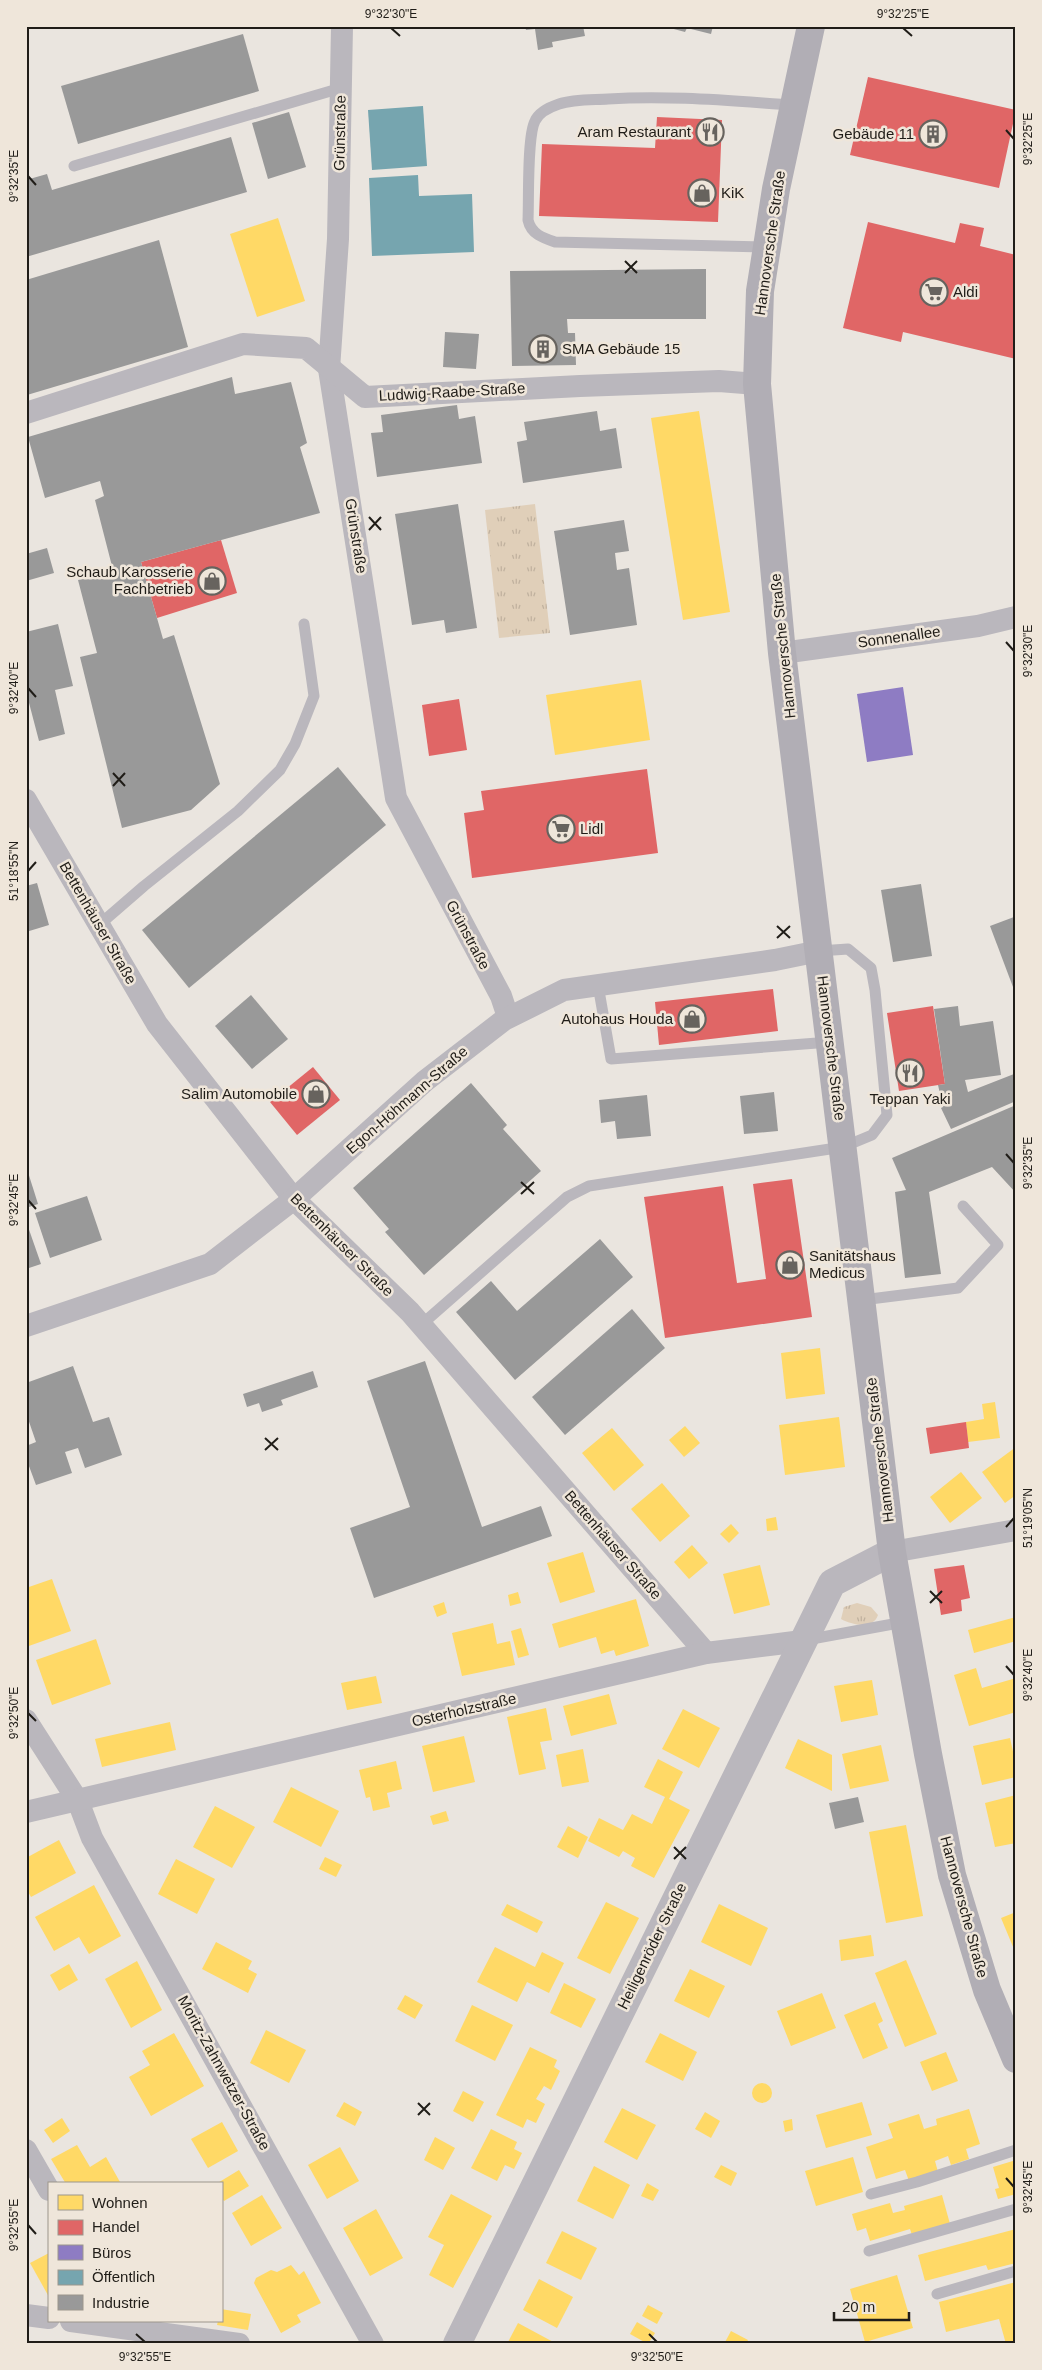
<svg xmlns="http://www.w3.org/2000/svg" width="1042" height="2370" font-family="Helvetica,sans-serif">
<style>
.grass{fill:url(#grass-tufts)}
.homes{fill:#ffd966}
.shops{fill:#e06666}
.offices{fill:#8e7cc3}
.public{fill:#76a5af}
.industry{fill:#999}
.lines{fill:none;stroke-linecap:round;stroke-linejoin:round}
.service{stroke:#bab7bd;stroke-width:11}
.minor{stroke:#bab7bd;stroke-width:22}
.tertiary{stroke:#bab7bd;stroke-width:28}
.secondary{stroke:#b1aeb5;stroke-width:28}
.ticks{fill:none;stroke:#201d18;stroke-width:2}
.labels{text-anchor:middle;stroke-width:5;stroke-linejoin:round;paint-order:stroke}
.poi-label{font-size:15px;fill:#201d18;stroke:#efe6da;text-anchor:end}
.street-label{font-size:15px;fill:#201d18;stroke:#efe6da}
.neatline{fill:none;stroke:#201d18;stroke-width:2}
.ticks-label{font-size:12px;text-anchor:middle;fill:#201d18}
</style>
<defs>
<pattern id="grass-tufts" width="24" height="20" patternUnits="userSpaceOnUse" patternTransform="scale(1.25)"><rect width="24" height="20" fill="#e0cfb9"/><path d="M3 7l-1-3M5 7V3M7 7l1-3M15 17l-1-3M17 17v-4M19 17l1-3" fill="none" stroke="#c0b19e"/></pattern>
</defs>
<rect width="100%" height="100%" fill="#eae5df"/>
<g class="grass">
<polygon points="535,504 550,633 499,638 485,510"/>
<path d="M857,1603L871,1607L878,1615C873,1630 852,1625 841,1619L844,1607Z"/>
</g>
<g class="homes">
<polygon points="278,218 305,301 257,317 230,234"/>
<polygon points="699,411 730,612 683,620 651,418"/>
<polygon points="641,680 650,740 555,755 546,695"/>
<polygon points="820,1348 825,1394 786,1399 781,1353"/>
<polygon points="995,1402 1000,1438 968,1442 966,1422 984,1419 982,1404"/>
<polygon points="839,1417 845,1467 785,1475 779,1425"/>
<polygon points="685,1426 700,1443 684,1457 669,1440"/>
<polygon points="612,1428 644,1465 614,1491 582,1453"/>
<polygon points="1016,1447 1016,1495 1005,1503 982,1472"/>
<polygon points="961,1472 982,1498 950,1523 930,1497"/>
<polygon points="662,1483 690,1516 660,1542 631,1509"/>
<polygon points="776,1517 778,1530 767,1531 766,1519"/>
<polygon points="731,1524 739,1533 729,1543 720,1534"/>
<polygon points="692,1545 708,1563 689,1579 674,1562"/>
<polygon points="583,1552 595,1592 560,1603 547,1563"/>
<polygon points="760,1565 770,1605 734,1614 723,1574"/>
<polygon points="52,1579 71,1631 26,1647 26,1588"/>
<polygon points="518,1592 521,1603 510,1606 508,1595"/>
<polygon points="636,1599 649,1646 616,1656 614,1650 601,1654 596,1637 559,1648 552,1624"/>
<polygon points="444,1602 447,1613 437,1617 433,1606"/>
<polygon points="1016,1617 1016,1641 974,1653 968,1630"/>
<polygon points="493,1623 497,1644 510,1641 515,1665 462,1676 452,1633"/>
<polygon points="521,1628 529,1655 518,1658 511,1631"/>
<polygon points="96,1639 111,1684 52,1705 36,1660"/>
<polygon points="976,1668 982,1688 1016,1678 1016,1712 969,1726 954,1675"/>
<polygon points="376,1676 382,1703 347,1710 341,1683"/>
<polygon points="872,1680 878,1715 841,1722 834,1686"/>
<polygon points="609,1694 617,1724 571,1736 563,1706"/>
<polygon points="546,1708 552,1740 540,1742 546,1769 519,1775 507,1717"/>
<polygon points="683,1709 720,1728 699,1768 662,1749"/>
<polygon points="170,1722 176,1750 102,1767 95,1739"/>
<polygon points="464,1736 475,1782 433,1792 422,1746"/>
<polygon points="1010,1738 1016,1765 1016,1777 982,1785 973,1746"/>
<polygon points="798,1739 832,1755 832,1791 785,1768"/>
<polygon points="881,1745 889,1781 850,1789 842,1754"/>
<polygon points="583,1749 589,1782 562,1787 556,1755"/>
<polygon points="658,1759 683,1772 669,1799 690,1810 654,1878 631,1866 635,1858 623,1851 619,1857 588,1841 599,1818 623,1830 632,1814 652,1824 665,1797 644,1787"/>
<polygon points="396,1761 402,1789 387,1793 390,1807 373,1811 370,1797 366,1798 359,1770"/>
<polygon points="291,1787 339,1811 321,1847 273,1822"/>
<polygon points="1016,1795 1016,1843 995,1847 985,1803"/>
<polygon points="215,1806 255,1827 232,1868 193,1847"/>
<polygon points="446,1811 449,1821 433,1825 430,1816"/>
<polygon points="906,1825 923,1916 886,1923 869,1832"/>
<polygon points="568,1826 588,1837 578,1858 557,1847"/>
<polygon points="59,1840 76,1873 31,1897 26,1888 26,1858"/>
<polygon points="325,1857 342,1865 336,1877 319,1869"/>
<polygon points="176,1859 215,1879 197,1914 158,1894"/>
<polygon points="94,1885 121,1936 89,1954 79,1937 54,1951 35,1917"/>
<polygon points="606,1902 639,1918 610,1974 577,1958"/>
<polygon points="507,1904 543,1922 537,1933 501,1915"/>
<polygon points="719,1904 768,1928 751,1966 701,1942"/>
<polygon points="1016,1912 1016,1954 1001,1918"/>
<polygon points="871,1935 874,1956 841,1961 839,1940"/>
<polygon points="216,1942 252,1961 248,1969 257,1974 248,1993 202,1969"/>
<polygon points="495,1947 535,1967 542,1952 564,1963 549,1993 527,1982 517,2002 477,1982"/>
<polygon points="906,1960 937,2034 905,2047 875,1973"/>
<polygon points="137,1961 162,2010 131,2028 105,1979"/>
<polygon points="69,1964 78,1980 59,1991 50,1975"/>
<polygon points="690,1969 725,1986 709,2018 674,2001"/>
<polygon points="564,1983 596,1999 581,2028 550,2013"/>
<polygon points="822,1993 836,2028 791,2046 777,2011"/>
<polygon points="405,1995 423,2005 415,2019 397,2009"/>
<polygon points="875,2002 883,2021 878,2024 888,2048 863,2059 844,2015"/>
<polygon points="472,2005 513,2025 495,2061 455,2041"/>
<polygon points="266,2030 306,2050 289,2083 250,2063"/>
<polygon points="174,2033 204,2086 151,2116 129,2077 150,2065 142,2051"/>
<polygon points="660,2033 697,2052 683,2081 645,2062"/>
<polygon points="530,2047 557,2060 554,2067 560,2071 551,2090 544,2086 536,2099 545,2104 536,2123 527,2119 523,2128 496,2115"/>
<polygon points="946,2052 958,2081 932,2091 920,2062"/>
<circle cx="762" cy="2093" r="10"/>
<polygon points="463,2091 484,2102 473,2122 453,2111"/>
<polygon points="344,2102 362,2112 355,2126 336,2116"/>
<polygon points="862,2102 872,2135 826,2148 816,2115"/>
<polygon points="622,2108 656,2125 637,2160 604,2142"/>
<polygon points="969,2109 980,2144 966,2149 969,2159 951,2165 948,2156 935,2161 938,2172 909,2181 905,2170 876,2179 866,2147 893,2138 888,2124 919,2114 924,2129 937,2125 936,2119"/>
<polygon points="705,2112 720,2121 711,2138 695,2129"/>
<polygon points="62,2118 70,2131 53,2143 44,2130"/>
<polygon points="792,2119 793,2130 785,2132 783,2121"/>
<polygon points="222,2122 238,2151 208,2168 191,2139"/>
<polygon points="491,2129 517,2142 514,2149 522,2153 514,2169 505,2165 497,2181 471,2168"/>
<polygon points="435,2137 455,2148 443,2170 424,2160"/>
<polygon points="77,2145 90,2167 106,2157 120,2182 117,2184 66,2184 51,2159"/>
<polygon points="340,2147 359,2181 327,2199 308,2165"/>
<polygon points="853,2157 863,2192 816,2206 805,2171"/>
<polygon points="1016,2160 1016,2194 998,2199 995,2189 999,2188 993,2167"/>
<polygon points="721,2165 737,2173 731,2186 714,2177"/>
<polygon points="594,2166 630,2185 613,2219 577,2201"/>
<polygon points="239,2170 249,2186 224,2201 221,2197 221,2184 216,2184"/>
<polygon points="647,2183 659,2190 653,2201 641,2196"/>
<polygon points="451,2194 492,2216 453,2288 429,2275 444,2245 428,2237"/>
<polygon points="262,2195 282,2228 251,2246 232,2213"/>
<polygon points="942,2195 950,2224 912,2235 910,2229 870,2241 866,2228 857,2231 852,2214 890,2203 893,2213 905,2210 904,2206"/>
<polygon points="376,2209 403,2258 370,2276 343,2228"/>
<polygon points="1016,2229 1016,2263 988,2270 986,2265 925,2281 918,2255"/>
<polygon points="562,2231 597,2248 581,2280 546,2263"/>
<polygon points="49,2253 49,2297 30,2263"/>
<polygon points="291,2265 299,2275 304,2271 321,2303 297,2315 301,2322 281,2333 254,2283 256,2278 271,2270 277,2272"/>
<polygon points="897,2275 913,2328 865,2342 850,2289"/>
<polygon points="539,2279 573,2297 557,2328 523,2310"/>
<polygon points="1016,2282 1016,2344 1006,2344 999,2319 946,2332 939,2302"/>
<polygon points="648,2305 663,2313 657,2324 642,2316"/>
<polygon points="221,2309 251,2314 248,2330 217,2325 218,2321 221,2321"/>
<polygon points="637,2322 655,2333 648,2344 630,2334"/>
<polygon points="518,2323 557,2344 507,2344"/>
<polygon points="731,2331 748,2340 746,2344 724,2344"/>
</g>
<g class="shops">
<polygon points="868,77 1016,110 999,188 850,155"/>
<polygon points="657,117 722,120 718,222 539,216 542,144 655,148"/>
<polygon points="868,222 955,243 960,223 984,228 980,246 1016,255 1016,359 903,332 901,342 843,328"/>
<polygon points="221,540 237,593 157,618 141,562"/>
<polygon points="459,699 467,750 429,756 422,705"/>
<polygon points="647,769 658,853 472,878 464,813 484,810 481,791"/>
<polygon points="773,989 778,1031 659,1045 655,1002"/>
<polygon points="933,1006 945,1084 899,1091 887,1013"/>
<polygon points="313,1067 340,1100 297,1135 270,1102"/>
<polygon points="792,1179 812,1317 665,1338 644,1197 723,1186 737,1283 766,1279 753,1184"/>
<polygon points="966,1422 969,1448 930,1454 926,1428"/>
<polygon points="964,1565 970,1598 961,1600 962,1611 941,1615 934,1569"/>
</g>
<polygon class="offices" points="903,687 913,755 867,762 857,694"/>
<g class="public">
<polygon points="423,106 427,166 372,170 368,110"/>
<polygon points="418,175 419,196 472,194 474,252 372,256 369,178"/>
</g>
<g class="industry">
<polygon points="525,26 583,26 585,36 552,42 553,47 538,50 535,29 526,30"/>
<polygon points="670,26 713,26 711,34 687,28 685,32 670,28"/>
<polygon points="243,34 259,91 78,144 61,86"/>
<polygon points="289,112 306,167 268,179 252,123"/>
<polygon points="231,137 247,192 26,257 26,180 47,174 52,190"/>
<polygon points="159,240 188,347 27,395 26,280"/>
<polygon points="706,269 706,319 567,319 568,333 575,333 576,365 512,366 510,271"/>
<polygon points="445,332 479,334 476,369 443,367"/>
<polygon points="232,377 235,394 291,382 307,443 300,447 320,513 141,562 163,639 174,635 220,784 191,810 122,828 80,657 97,653 78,580 113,570 95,500 104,496 100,481 45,498 28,437"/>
<polygon points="457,405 459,419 475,416 482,463 377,477 371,433 383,432 381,415"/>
<polygon points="597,411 600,431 616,428 622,468 523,483 517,442 527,440 524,422"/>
<polygon points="458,504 477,628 446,633 444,620 412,625 395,514"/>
<polygon points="624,520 629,551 615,553 617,570 629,568 637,625 570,635 554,531"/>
<polygon points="47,548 54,573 26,581 26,554"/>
<polygon points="58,624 73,686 55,690 65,734 39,741 28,699 26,700 26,632"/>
<polygon points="338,767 386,825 189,988 142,930"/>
<polygon points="37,883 49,925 26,932 26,886"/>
<polygon points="921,884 932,956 893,962 881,890"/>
<polygon points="1014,917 1016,919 1016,995 990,926"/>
<polygon points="251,995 288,1039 252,1069 215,1026"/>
<polygon points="958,1006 960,1026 993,1021 1001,1075 965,1080 968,1092 1014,1074 1016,1101 951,1129 941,1108 943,1107 938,1085 945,1084 934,1009"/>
<polygon points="471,1083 507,1125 503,1129 541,1171 424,1275 385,1232 389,1229 353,1188"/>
<polygon points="774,1092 778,1131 744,1134 740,1096"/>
<polygon points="647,1095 651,1136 617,1139 615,1121 601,1123 599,1100"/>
<polygon points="1016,1105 1016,1193 992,1167 929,1192 941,1274 905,1278 895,1192 906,1190 892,1158"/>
<polygon points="27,1169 38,1204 26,1208 26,1170"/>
<polygon points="87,1196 102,1240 50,1258 35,1213"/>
<polygon points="26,1221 41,1264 26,1269"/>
<polygon points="600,1239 633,1277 515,1380 456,1312 491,1281 517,1311"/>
<polygon points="632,1309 665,1348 565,1435 532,1397"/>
<polygon points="425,1361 482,1527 541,1506 552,1536 374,1598 350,1528 410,1507 367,1381"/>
<polygon points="73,1366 93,1422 109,1417 122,1455 85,1468 78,1448 65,1452 72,1473 36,1485 26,1458 26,1446 36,1442 26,1413 26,1383"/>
<polygon points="313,1371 318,1387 281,1400 283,1405 262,1412 259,1403 247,1407 243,1394"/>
<polygon points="858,1797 864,1822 835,1829 829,1803"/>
</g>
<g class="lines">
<g class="service">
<polyline points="74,166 341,88"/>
<path d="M767,247L555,242C543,238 531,234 528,220C529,199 527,136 535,121C539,112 550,107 559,104C574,99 592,100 608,99C670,95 732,101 794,105"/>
<polyline points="99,925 144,886 238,811 280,770 295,744 314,696 304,624"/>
<polyline points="598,985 611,1059 830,1042"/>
<polyline points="862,1300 958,1288 998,1245 963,1206"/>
<polyline points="421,1325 567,1197 589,1186 843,1147 872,1135 887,1115 875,990 871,968 848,949 819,951"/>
<polyline points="806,1640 904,1622"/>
<polyline points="871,2194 917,2182 1016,2150"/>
<polyline points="869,2251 1016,2209"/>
<polyline points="937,2294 1016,2271"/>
</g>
<g class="minor">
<polyline points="342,26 338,239 329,369 396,798 501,996 508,1017"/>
<polyline points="26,413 243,344 306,348 365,397 580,386 719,381 757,384"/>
<polyline points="782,653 978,626 1016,617"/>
<polyline points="26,800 157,1024 294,1199 410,1312 706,1653"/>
<polyline points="26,1326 210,1264 294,1199 425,1081 504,1020 564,990 775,960 819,951"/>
<polyline points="892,1552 1016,1530"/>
<polyline points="26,1720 78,1801 92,1838 373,2344"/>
<polyline points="26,1812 706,1653 802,1641"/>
<polyline points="26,2150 49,2190"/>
<polyline points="26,2315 49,2318"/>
<polyline points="71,2321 239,2344"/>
</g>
<polyline class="tertiary" points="457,2344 832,1583 892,1552"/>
<polyline class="secondary" points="811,26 776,189 767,247 760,291 757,384 782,653 892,1552 928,1754 952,1875 987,1990 1016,2059"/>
</g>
<path class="ticks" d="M391,28L400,36M903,28L912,36M1006,130L1014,139M28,176L36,185M625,261L637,273M625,273L637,261M369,517L381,530M369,530L381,517M1006,642L1014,651M28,688L36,697M113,773L125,786M113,786L125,773M28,871L36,862M777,926L790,938M777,938L790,926M1006,1154L1014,1163M521,1182L534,1194M521,1194L534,1182M28,1200L36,1209M265,1438L278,1450M265,1450L278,1438M1006,1527L1014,1518M930,1591L942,1603M930,1603L942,1591M1006,1666L1014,1675M28,1713L36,1721M674,1847L686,1859M674,1859L686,1847M418,2103L430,2115M418,2115L430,2103M1006,2178L1014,2187M28,2225L36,2234M136,2334L145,2342M649,2334L657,2342"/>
<defs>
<g id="restaurant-ring" transform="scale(1.4375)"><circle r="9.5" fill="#efe6da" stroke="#67635e" stroke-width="1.5"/><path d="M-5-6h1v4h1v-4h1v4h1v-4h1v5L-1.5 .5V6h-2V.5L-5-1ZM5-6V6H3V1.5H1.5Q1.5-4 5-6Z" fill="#67635e"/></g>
<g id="building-ring" transform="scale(1.4375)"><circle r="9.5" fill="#efe6da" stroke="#67635e" stroke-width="1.5"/><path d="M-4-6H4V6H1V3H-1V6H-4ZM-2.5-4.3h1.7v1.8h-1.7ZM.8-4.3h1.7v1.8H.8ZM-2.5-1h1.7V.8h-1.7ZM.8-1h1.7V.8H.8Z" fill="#67635e"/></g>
<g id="shop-ring" transform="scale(1.4375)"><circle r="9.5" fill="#efe6da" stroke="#67635e" stroke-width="1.5"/><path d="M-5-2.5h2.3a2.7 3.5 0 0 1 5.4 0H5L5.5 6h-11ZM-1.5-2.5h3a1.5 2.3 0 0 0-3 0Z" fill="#67635e"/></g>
<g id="supermarket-ring" transform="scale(1.4375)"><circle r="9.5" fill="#efe6da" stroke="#67635e" stroke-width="1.5"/><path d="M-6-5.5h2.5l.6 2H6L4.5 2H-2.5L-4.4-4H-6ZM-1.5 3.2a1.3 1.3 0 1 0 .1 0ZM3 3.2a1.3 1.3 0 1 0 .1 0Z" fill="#67635e"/></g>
</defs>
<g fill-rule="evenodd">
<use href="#restaurant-ring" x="710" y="132"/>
<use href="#building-ring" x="933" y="134"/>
<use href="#shop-ring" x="702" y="193"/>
<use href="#supermarket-ring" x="934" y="292"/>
<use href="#building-ring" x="543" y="349"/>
<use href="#shop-ring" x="212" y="581"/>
<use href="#supermarket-ring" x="561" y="829"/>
<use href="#shop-ring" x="692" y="1019"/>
<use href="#restaurant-ring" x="910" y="1073"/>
<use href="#shop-ring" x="316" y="1094"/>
<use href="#shop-ring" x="790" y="1265"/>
</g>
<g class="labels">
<g class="poi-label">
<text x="691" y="137">Aram Restaurant</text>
<text x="914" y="139">Gebäude 11</text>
<text x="721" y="198" text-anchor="start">KiK</text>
<text x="953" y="297" text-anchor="start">Aldi</text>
<text x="562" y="354" text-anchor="start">SMA Gebäude 15</text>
<text x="193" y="577">Schaub Karosserie<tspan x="193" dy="17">Fachbetrieb</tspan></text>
<text x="580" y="834" text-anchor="start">Lidl</text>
<text x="673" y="1024">Autohaus Houda</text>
<text x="297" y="1099">Salim Automobile</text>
<text x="910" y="1104" text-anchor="middle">Teppan Yaki</text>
<text x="809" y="1261" text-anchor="start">Sanitätshaus<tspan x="809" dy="17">Medicus</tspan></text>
</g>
<g class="street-label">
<text transform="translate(340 133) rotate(-89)" y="5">Grünstraße</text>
<text transform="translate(770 243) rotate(-82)" y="5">Hannoversche Straße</text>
<text transform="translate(452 392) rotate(-3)" y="5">Ludwig-Raabe-Straße</text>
<text transform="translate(356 536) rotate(81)" y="5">Grünstraße</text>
<text transform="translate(899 637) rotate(-8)" y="5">Sonnenallee</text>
<text transform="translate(783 646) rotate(-96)" y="5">Hannoversche Straße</text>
<text transform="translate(98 923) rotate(60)" y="5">Bettenhäuser Straße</text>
<text transform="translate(468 935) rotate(62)" y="5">Grünstraße</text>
<text transform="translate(831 1048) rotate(83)" y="5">Hannoversche Straße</text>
<text transform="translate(407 1100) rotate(-41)" y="5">Egon-Höhmann-Straße</text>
<text transform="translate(342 1245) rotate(45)" y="5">Bettenhäuser Straße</text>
<text transform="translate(880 1450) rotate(-97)" y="5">Hannoversche Straße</text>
<text transform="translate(613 1545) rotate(49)" y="5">Bettenhäuser Straße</text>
<text transform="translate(464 1710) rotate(-13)" y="5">Osterholzstraße</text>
<text transform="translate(964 1907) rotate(75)" y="5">Hannoversche Straße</text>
<text transform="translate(652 1946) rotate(-64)" y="5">Heiligenröder Straße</text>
<text transform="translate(224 2073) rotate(61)" y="5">Moritz-Zahnwetzer-Straße</text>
</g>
</g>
<rect width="1042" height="2370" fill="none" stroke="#efe6da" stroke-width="55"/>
<rect x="48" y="2182" width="175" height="140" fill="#efe6da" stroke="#9c968c"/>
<rect x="58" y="2195" width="25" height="15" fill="#ffd966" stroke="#9c968c"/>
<text x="92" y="2208" font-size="15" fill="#201d18">Wohnen</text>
<rect x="58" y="2220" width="25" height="15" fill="#e06666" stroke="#9c968c"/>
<text x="92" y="2232" font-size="15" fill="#201d18">Handel</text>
<rect x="58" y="2245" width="25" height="15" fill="#8e7cc3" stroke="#9c968c"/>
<text x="92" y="2258" font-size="15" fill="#201d18">Büros</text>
<rect x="58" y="2270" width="25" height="15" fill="#76a5af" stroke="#9c968c"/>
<text x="92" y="2282" font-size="15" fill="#201d18">Öffentlich</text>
<rect x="58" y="2295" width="25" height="15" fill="#999999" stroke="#9c968c"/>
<text x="92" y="2308" font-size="15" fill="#201d18">Industrie</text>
<path d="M834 2312v8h75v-8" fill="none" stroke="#201d18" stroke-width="2.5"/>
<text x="842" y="2312" font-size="15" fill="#201d18" stroke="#efe6da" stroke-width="4" paint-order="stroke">20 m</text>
<rect x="28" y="28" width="986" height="2314" class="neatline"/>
<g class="ticks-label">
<text x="391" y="18">9°32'30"E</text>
<text x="903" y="18">9°32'25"E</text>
<text transform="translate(1028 139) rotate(-90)" y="4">9°32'25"E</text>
<text transform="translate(14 176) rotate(-90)" y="4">9°32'35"E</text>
<text transform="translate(1028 651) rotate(-90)" y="4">9°32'30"E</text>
<text transform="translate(14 688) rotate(-90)" y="4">9°32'40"E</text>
<text transform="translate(14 871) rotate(-90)" y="4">51°18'55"N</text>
<text transform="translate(1028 1163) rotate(-90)" y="4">9°32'35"E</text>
<text transform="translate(14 1200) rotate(-90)" y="4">9°32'45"E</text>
<text transform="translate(1028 1518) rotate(-90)" y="4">51°19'05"N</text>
<text transform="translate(1028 1675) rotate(-90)" y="4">9°32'40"E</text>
<text transform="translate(14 1713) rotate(-90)" y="4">9°32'50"E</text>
<text transform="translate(1028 2187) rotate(-90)" y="4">9°32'45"E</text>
<text transform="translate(14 2225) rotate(-90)" y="4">9°32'55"E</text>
<text x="145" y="2361">9°32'55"E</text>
<text x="657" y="2361">9°32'50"E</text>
</g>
</svg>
